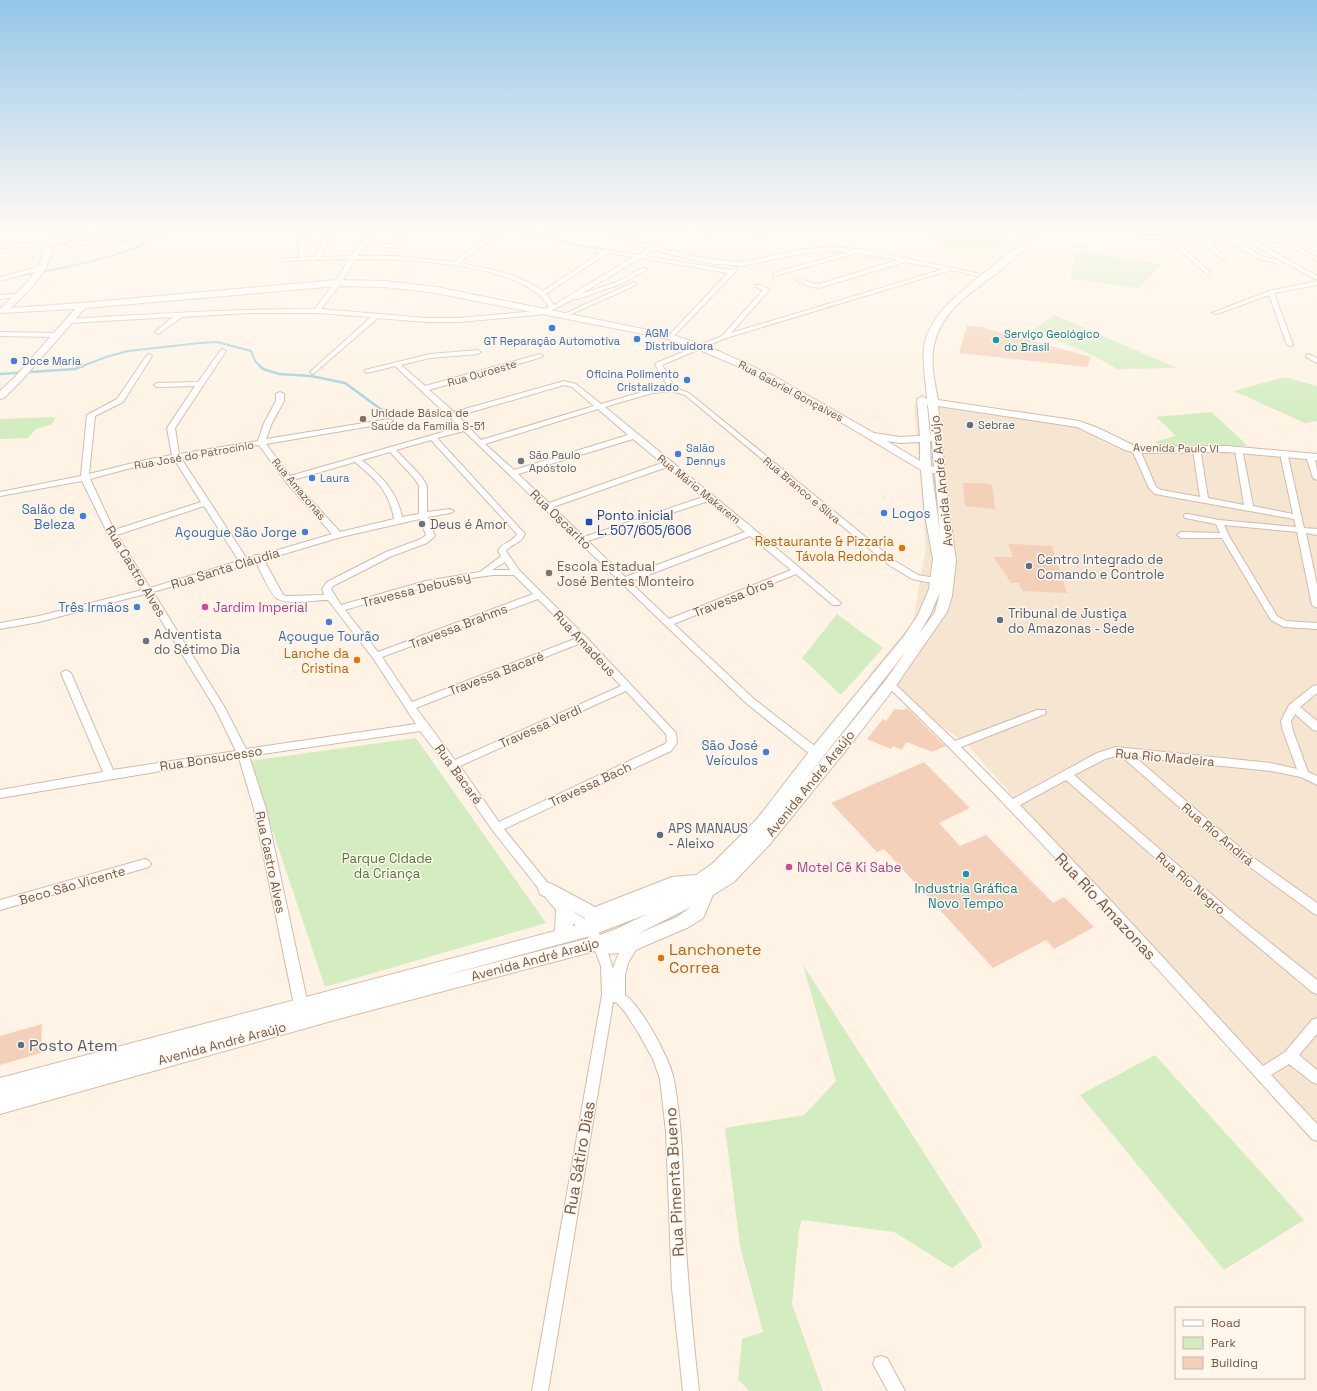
<svg xmlns="http://www.w3.org/2000/svg" width="1317" height="1391" font-family="'Space Grotesk',sans-serif">
<style>
.residential{fill:#f6e5d1}
.green{fill:#d3edc1}
.lines{fill:none;stroke-linecap:round;stroke-linejoin:round}
.stream-far1{stroke:#9cd2dc;stroke-width:2}
.stream{stroke:#9cd2dc;stroke-width:2.5}
.building{fill:#f5d0b9}
.street-casing{stroke:#d2bcab;stroke-width:2}
.secondary-casing{stroke:#d6bca9;stroke-width:2}
.street{fill:#fff;fill-rule:evenodd}
.secondary{fill:#fff;fill-rule:evenodd}
.shop-dot{fill:#3f7fe0;stroke:#fff7eb;stroke-width:1.5}
.culture-dot{fill:#0f9aa8;stroke:#fff7eb;stroke-width:1.5}
.education-dot{fill:#8d6e63;stroke:#fff7eb;stroke-width:1.5}
.service-dot{fill:#5c6f8a;stroke:#fff7eb;stroke-width:1.5}
.worship-dot{fill:#6b7280;stroke:#fff7eb;stroke-width:1.5}
.transit-dot{fill:#1a4fb4;stroke:#fff7eb;stroke-width:1.5}
.food-dot{fill:#e8710a;stroke:#fff7eb;stroke-width:1.5}
.hotel-dot{fill:#d1479c;stroke:#fff7eb;stroke-width:1.5}
.labels{text-anchor:middle;stroke-width:3;stroke-linejoin:round;paint-order:stroke}
.far-shop-label{font-size:11px;fill:#366cbe;stroke:#fff7eb;text-anchor:start}
.far-culture-label{font-size:11px;fill:#0d838f;stroke:#fff7eb;text-anchor:start}
.far-street-label{font-size:11px;fill:#785847;stroke:#fff7eb}
.far-education-label{font-size:11px;fill:#785e54;stroke:#fff7eb;text-anchor:start}
.far-service-label{font-size:11px;fill:#4e5e75;stroke:#fff7eb;text-anchor:start}
.far-worship-label{font-size:11px;fill:#5b616d;stroke:#fff7eb;text-anchor:start}
.street-label{font-size:13px;fill:#785847;stroke:#fff7eb}
.shop-label{font-size:13px;fill:#366cbe;stroke:#fff7eb;text-anchor:end}
.transit-label{font-size:13px;fill:#164399;stroke:#fff7eb;text-anchor:start}
.worship-label{font-size:13px;fill:#5b616d;stroke:#fff7eb;text-anchor:start}
.food-label{font-size:13px;fill:#c56008;stroke:#fff7eb;text-anchor:end}
.service-label{font-size:13px;fill:#4e5e75;stroke:#fff7eb;text-anchor:start}
.education-label{font-size:13px;fill:#785e54;stroke:#fff7eb;text-anchor:start}
.hotel-label{font-size:13px;fill:#b23c85;stroke:#fff7eb;text-anchor:start}
.park-label{font-size:13px;fill:#4e793c;stroke:#fff7eb}
.culture-label{font-size:13px;fill:#0d838f;stroke:#fff7eb}
.near-street-label{font-size:16px;fill:#785847;stroke:#fff7eb}
.near-food-label{font-size:16px;fill:#c56008;stroke:#fff7eb;text-anchor:start}
.near-service-label{font-size:16px;fill:#4e5e75;stroke:#fff7eb;text-anchor:start}
</style>
<rect width="100%" height="100%" fill="#fef3e4"/>
<polygon class="residential" points="914,403 1069,424 1118,449 1250,448 1317,457 1317,1135 1257,1073 966,743 868,676 913,622 926,547"/>
<g class="green">
<polygon points="934,226 1010,233 995,249 948,249 934,241"/>
<polygon points="1076,251 1162,264 1139,288 1071,279"/>
<polygon points="1054,315 1177,368 1117,369 1094,356 1034,330"/>
<polygon points="1285,377 1317,386 1317,421 1305,423 1234,391"/>
<polygon points="1211,412 1248,446 1161,446 1154,442 1176,436 1156,417"/>
<polygon points="56,417 52,424 36,429 28,438 0,439 0,419"/>
<polygon points="837,614 883,648 841,695 802,658"/>
<polygon points="416,738 546,923 325,987 249,761"/>
<polygon points="803,965 980,1240 982,1247 952,1268 894,1232 802,1220 799,1230 792,1304 823,1391 749,1391 738,1379 742,1339 763,1332 740,1246 725,1128 804,1115 836,1081"/>
<polygon points="1155,1055 1304,1220 1224,1270 1080,1095"/>
</g>
<g class="lines">
<g class="stream-far1">
<polyline points="492,225 577,245 608,250"/>
<polyline points="1305,225 1317,232"/>
<path d="M13,277C47,271 136,257 158,233L153,227L155,225"/>
<polyline points="80,367 106,357 128,351 200,343 217,342 251,351 255,361 261,367"/>
</g>
<g class="stream">
<polyline points="260,366 263,369 279,374 311,376 345,383 386,413 389,419"/>
<polyline points="0,374 75,369 83,366"/>
</g>
</g>
<g class="building">
<polygon points="967,326 981,327 1091,357 1087,367 959,353"/>
<polygon points="963,483 985,483 992,485 995,509 965,506"/>
<polygon points="1008,544 1052,546 1067,593 1022,591 1019,583 1011,583 994,557 1013,557"/>
<polygon points="907,708 941,742 946,746 932,752 907,742 901,750 893,746 891,749 867,739 883,719 886,721 895,709 904,710"/>
<polygon points="924,762 970,808 939,823 960,846 986,835 1053,903 1064,897 1094,927 1054,949 1046,940 993,968 884,849 877,852 831,803"/>
<polygon points="42,1024 41,1053 0,1065 0,1036"/>
</g>
<g class="lines">
<g class="street-casing">
<g id="street">
<polygon points="216,225 244,225 125,236 47,252 44,250 125,232"/>
<path d="M296,225H302L306,257H315L332,225H338L321,257L352,256L373,225H378L367,241L394,245L412,225H417L397,248L365,245L357,256H398L453,262L500,228H504V230L459,263C487,268 519,274 543,291L602,252L597,251V249L638,255L648,248L580,225H589L655,247L707,259L742,262L805,249L833,247L865,250L981,274L978,276L951,270L726,338L662,365L675,388L689,393L895,561L918,575L940,579L941,581L940,583L937,584L912,579L889,565L685,395L672,391L652,393L605,407L755,530L841,603L839,605H833L796,574L674,624L754,699L820,750L821,753L820,756H812L746,703L464,431L437,438L525,534C520,545 512,543 506,551L519,570L586,637L676,733L677,743L671,751L504,829L568,908L594,925L605,943L613,969C616,959 624,936 637,940L639,944L628,963L625,975V995C642,1007 670,1059 674,1080C683,1129 683,1181 685,1231C688,1285 693,1338 699,1391H683L672,1289L666,1132L660,1079L653,1059L639,1034L625,1012L617,1003L613,1002L548,1391H532L602,995L601,966L593,945L586,933L560,914L550,903L493,831L449,768L420,731L249,756L266,809L308,1005L306,1009L301,1011L296,1009L294,1005L254,809L239,758L0,798V790L103,772L61,673L66,670L71,673L113,770L236,751L215,708L145,594L39,622L0,629V623L39,616L142,590L108,534L82,481L0,496V492L81,476L87,415L117,399L147,355L149,354L152,356L123,402L95,416L89,474L145,460L172,455L167,428L195,386L157,387L154,385L157,383L198,382L221,350L223,349L226,351L175,428L179,454L258,441L264,423L276,401V394L280,392L284,394V401L272,423L266,439L389,419L393,421L389,423L266,444L290,476L460,427L395,366L367,373L364,371L365,370L430,354L478,350L481,352L478,354L430,358L401,365L425,386L540,354L543,356L542,357L429,390L454,412L564,381L576,384L601,404L649,390L668,387L655,364L656,363L722,336L763,290L756,287V285H760L770,289L731,333L944,269L905,262L819,288L808,286L796,280L799,278L811,283L819,284L898,260L856,253L775,276L773,275V273L849,252L833,251L805,253L742,266L707,263L654,250L644,256L731,270L735,267L738,269L672,338L667,337L728,273L640,258L581,294L617,282L642,268H646V270L621,284L578,299H573L547,313L537,315L458,322H426L378,318L313,374L310,372L311,371L371,317L317,313H247L182,317L158,334L155,332L156,331L173,317L69,323L66,321L69,319C151,314 233,309 315,309L335,282L349,259L283,261L282,260L285,258H300ZM608,253L633,257L554,305L546,294ZM355,259C403,259 523,262 549,307L537,311L458,318H426L321,309L341,283ZM564,385L572,387L594,406L481,440L458,416ZM598,409L628,435L514,470L485,444ZM633,439L662,463L549,503L518,474ZM431,440L517,534C512,543 502,542 498,551L501,556L480,572L426,581L341,605L331,589L333,586L392,556L427,543L435,536L428,517L450,513L454,511L450,509L427,512V486L421,476L396,450ZM259,445L285,481L332,534L261,555H255L254,557L247,559L181,458ZM390,452L415,479L419,486V514L402,517C397,491 381,476 362,460ZM174,459L201,502L114,530L90,479L146,464ZM355,462C376,480 389,490 394,519L340,532L293,480ZM667,467L703,497L584,537L553,507ZM708,501L745,532L625,577L588,541ZM204,506L239,561L150,588L117,535ZM420,519L426,535L421,539L386,552L327,582L322,589L324,595L287,596L283,595L264,560L341,537ZM750,536L791,570L669,619L630,582ZM256,562C261,571 270,595 278,599C288,605 315,600 328,600L373,658L416,724L246,749L225,708L153,592ZM505,562L510,570H492ZM493,575H514L533,594L378,652L345,610C394,595 442,581 493,575ZM538,599L577,638L412,702L382,657ZM581,643L621,686L455,760L416,708ZM626,691L666,734L667,742L663,745L499,822L460,766Z"/>
<path d="M517,225C527,225 537,230 548,230C554,230 563,225 572,225L549,234Z"/>
<path d="M680,225L736,230L793,225C772,236 701,236 680,225Z"/>
<polygon points="967,225 988,225 1028,229 1031,231 1028,233"/>
<path d="M1166,225H1186L1205,239L1244,240L1219,225H1226L1252,240L1279,239L1258,225H1264L1286,239L1317,235V239L1304,241L1317,248V252L1298,242H1291L1317,258V262L1284,242L1258,243L1317,276V280L1282,261L1280,264L1260,259L1232,244L1210,242L1226,258L1223,260L1202,242L1174,240L1210,272V274L1208,275L1168,240L1135,238L1132,236L1135,234L1197,238L1184,229ZM1239,243H1250L1281,261L1264,257Z"/>
<polygon points="43,243 46,245 45,246 0,248 0,244"/>
<polygon points="42,266 44,267 44,269 0,281 0,277"/>
<polygon points="1317,281 1317,285 1274,293 1293,345 1292,346 1287,345 1269,295 1217,314 1212,313 1269,291"/>
<polygon points="634,282 636,283 636,285 567,316 562,315"/>
<polygon points="16,294 19,296 18,297 0,299 0,295"/>
<polygon points="0,332 56,333 59,335 56,337 0,336"/>
<polygon points="1308,354 1317,358 1317,363 1306,357 1306,355"/>
<polygon points="1133,448 1139,448 1140,450 1156,487 1161,490 1200,497 1193,450 1194,448 1200,448 1208,498 1244,505 1235,450 1236,448 1242,448 1253,506 1293,514 1280,454 1281,452 1287,452 1304,528 1317,529 1317,535 1306,533 1317,585 1317,608 1312,605 1297,532 1224,525 1229,536 1277,616 1286,621 1317,623 1317,629 1284,627 1271,620 1222,538 1181,538 1177,535 1181,532 1220,533 1216,524 1185,518 1184,516 1185,514 1188,514 1219,520 1296,527 1294,519 1155,494 1149,488 1132,450"/>
<path d="M1307,454H1313C1317,463 1317,471 1317,480L1313,478L1306,456Z"/>
<path d="M890,681L893,682L955,741L1037,710H1045L1046,712L1045,714L961,747L1013,799L1097,753L1116,747L1271,763L1297,769L1283,731L1281,721L1289,705L1313,686L1317,685V693L1300,707L1317,721V731L1313,730L1295,714L1291,721L1293,731L1308,772L1317,776V785L1301,777L1271,771L1135,757L1244,851L1317,903V915L1313,913L1236,857L1120,755L1105,759L1074,775L1232,912L1317,980V994L1312,992L1224,918L1066,780L1020,805L1112,902L1263,1066L1285,1052L1312,1020L1317,1018V1034L1299,1055L1317,1070V1084L1312,1082L1289,1064L1271,1075L1317,1124V1141L1312,1139C1172,986 1036,830 887,686L885,684Z"/>
<polygon points="145,859 149,861 151,864 149,867 0,910 0,900"/>
<polygon points="881,1356 887,1358 905,1391 888,1391 873,1364 875,1358"/>
</g>
</g>
<g class="secondary-casing">
<path id="secondary" d="M116,225H131L48,246L52,252C46,276 28,291 11,308L82,303L338,280L385,281L436,287L673,335L709,347L774,376L874,433L900,437L920,436L917,399L922,396L927,399C926,382 922,364 924,347C932,296 1006,268 1035,225H1043C1031,243 1017,257 1001,270C974,290 941,310 934,345C930,363 935,383 938,400L1079,421L1098,428L1137,447L1227,446L1317,454V460L1227,452L1136,453L1125,450L1077,427L938,406L950,518L956,561L952,596L947,612L895,687L851,744L770,844L734,882L713,895L703,918L689,927L633,951L611,954L599,950L342,1018L0,1114V1078L555,931L556,911L558,906L561,905L540,894L538,889L540,884L546,882L552,884L595,907L672,877L696,875L712,864L757,819L811,749L904,636L918,615L929,589L933,559L925,515L921,470L799,397L735,365L702,351L668,339L436,293L385,287L338,286L85,308L21,381L4,398L0,399V391L15,377L75,309L0,313V309C18,291 37,277 44,252L39,245L40,243ZM927,405H928L931,435H930ZM887,441L900,443L920,442V461ZM930,441H932L934,467L931,466ZM932,473H935L940,534ZM940,592L935,612L919,634L930,615ZM907,650L885,681L797,790ZM691,907L677,917L637,934ZM573,911L585,918L583,924L573,926ZM647,914L616,929L597,936L436,978L590,936Z"/>
</g>
<use href="#street" class="street"/>
<use href="#secondary" class="secondary"/>
</g>
<linearGradient id="sky" x2="0" y2="1"><stop stop-color="#94c6e8"/><stop offset="0.54" stop-color="#fffaf3"/><stop offset="1" stop-color="#fffaf3" stop-opacity="0"/></linearGradient>
<rect width="1317" height="420" fill="url(#sky)"/>
<g class="shop-dot">
<circle cx="552" cy="328" r="4"/>
<circle cx="637" cy="339" r="4"/>
<circle cx="14" cy="361" r="4"/>
<circle cx="687" cy="380" r="4"/>
<circle cx="678" cy="454" r="4"/>
<circle cx="312" cy="478" r="4"/>
<circle cx="884" cy="513" r="4"/>
<circle cx="83" cy="516" r="4"/>
<circle cx="305" cy="532" r="4"/>
<circle cx="137" cy="607" r="4"/>
<circle cx="329" cy="622" r="4"/>
<circle cx="766" cy="752" r="4"/>
</g>
<g class="culture-dot">
<circle cx="996" cy="340" r="4"/>
<circle cx="966" cy="874" r="4"/>
</g>
<g class="education-dot">
<circle cx="363" cy="419" r="4"/>
<circle cx="549" cy="573" r="4"/>
</g>
<g class="service-dot">
<circle cx="970" cy="425" r="4"/>
<circle cx="1029" cy="566" r="4"/>
<circle cx="1000" cy="620" r="4"/>
<circle cx="660" cy="835" r="4"/>
<circle cx="21" cy="1045" r="4"/>
</g>
<g class="worship-dot">
<circle cx="521" cy="461" r="4"/>
<circle cx="422" cy="524" r="4"/>
<circle cx="146" cy="641" r="4"/>
</g>
<rect class="transit-dot" x="585" y="518" width="8" height="8" rx="2"/>
<g class="food-dot">
<circle cx="902" cy="548" r="4"/>
<circle cx="357" cy="660" r="4"/>
<circle cx="661" cy="958" r="4"/>
</g>
<g class="hotel-dot">
<circle cx="205" cy="607" r="4"/>
<circle cx="789" cy="867" r="4"/>
</g>
<g class="labels">
<g class="far-shop-label">
<text x="645" y="337">AGM<tspan x="645" dy="13">Distribuidora</tspan></text>
<text x="552" y="345" text-anchor="middle">GT Reparação Automotiva</text>
<text x="22" y="365">Doce Maria</text>
<text x="679" y="378" text-anchor="end">Oficina Polimento<tspan x="679" dy="13">Cristalizado</tspan></text>
<text x="686" y="452">Salão<tspan x="686" dy="13">Dennys</tspan></text>
<text x="320" y="482">Laura</text>
</g>
<g class="far-culture-label">
<text x="1004" y="338">Serviço Geológico<tspan x="1004" dy="13">do Brasil</tspan></text>
</g>
<g class="far-street-label">
<text transform="translate(482 373) rotate(-16)" y="4">Rua Ouroeste</text>
<text transform="translate(791 391) rotate(28)" y="4">Rua Gabriel Gonçalves</text>
<text transform="translate(1176 448) rotate(1)" y="4">Avenida Paulo VI</text>
<text transform="translate(194 455) rotate(-10)" y="4">Rua José do Patrocínio</text>
<text transform="translate(299 489) rotate(50)" y="4">Rua Amazonas</text>
<text transform="translate(699 489) rotate(39)" y="4">Rua Mário Makarem</text>
<text transform="translate(802 490) rotate(40)" y="4">Rua Branco e Silva</text>
</g>
<g class="far-education-label">
<text x="371" y="417">Unidade Básica de<tspan x="371" dy="13">Saúde da Família S-51</tspan></text>
</g>
<g class="far-service-label">
<text x="978" y="429">Sebrae</text>
</g>
<g class="far-worship-label">
<text x="529" y="459">São Paulo<tspan x="529" dy="13">Apóstolo</tspan></text>
</g>
<g class="street-label">
<text transform="translate(941 481) rotate(-96)" y="5">Avenida André Araújo</text>
<text transform="translate(561 519) rotate(44)" y="5">Rua Oscarito</text>
<text transform="translate(225 568) rotate(-17)" y="5">Rua Santa Cláudia</text>
<text transform="translate(136 571) rotate(59)" y="5">Rua Castro Alves</text>
<text transform="translate(416 589) rotate(-14)" y="5">Travessa Debussy</text>
<text transform="translate(733 597) rotate(-22)" y="5">Travessa Óros</text>
<text transform="translate(458 626) rotate(-21)" y="5">Travessa Brahms</text>
<text transform="translate(585 643) rotate(47)" y="5">Rua Amadeus</text>
<text transform="translate(496 673) rotate(-21)" y="5">Travessa Bacaré</text>
<text transform="translate(540 726) rotate(-24)" y="5">Travessa Verdi</text>
<text transform="translate(1165 757) rotate(5)" y="5">Rua Rio Madeira</text>
<text transform="translate(211 758) rotate(-9)" y="5">Rua Bonsucesso</text>
<text transform="translate(459 774) rotate(54)" y="5">Rua Bacaré</text>
<text transform="translate(810 783) rotate(-51)" y="5">Avenida André Araújo</text>
<text transform="translate(590 784) rotate(-25)" y="5">Travessa Bach</text>
<text transform="translate(1218 834) rotate(40)" y="5">Rua Rio Andirá</text>
<text transform="translate(271 862) rotate(78)" y="5">Rua Castro Alves</text>
<text transform="translate(1191 883) rotate(41)" y="5">Rua Rio Negro</text>
<text transform="translate(72 885) rotate(-16)" y="5">Beco São Vicente</text>
<text transform="translate(535 959) rotate(-15)" y="5">Avenida André Araújo</text>
<text transform="translate(222 1043) rotate(-15)" y="5">Avenida André Araújo</text>
</g>
<g class="shop-label">
<text x="75" y="514">Salão de<tspan x="75" dy="15">Beleza</tspan></text>
<text x="892" y="518" text-anchor="start">Logos</text>
<text x="297" y="537">Açougue São Jorge</text>
<text x="129" y="612">Três Irmãos</text>
<text x="329" y="641" text-anchor="middle">Açougue Tourão</text>
<text x="758" y="750">São José<tspan x="758" dy="15">Veículos</tspan></text>
</g>
<g class="transit-label">
<text x="597" y="520">Ponto inicial<tspan x="597" dy="15">L. 507/605/606</tspan></text>
</g>
<g class="worship-label">
<text x="430" y="529">Deus é Amor</text>
<text x="154" y="639">Adventista<tspan x="154" dy="15">do Sétimo Dia</tspan></text>
</g>
<g class="food-label">
<text x="894" y="546">Restaurante &amp; Pizzaria<tspan x="894" dy="15">Távola Redonda</tspan></text>
<text x="349" y="658">Lanche da<tspan x="349" dy="15">Cristina</tspan></text>
</g>
<g class="service-label">
<text x="1037" y="564">Centro Integrado de<tspan x="1037" dy="15">Comando e Controle</tspan></text>
<text x="1008" y="618">Tribunal de Justiça<tspan x="1008" dy="15">do Amazonas - Sede</tspan></text>
<text x="668" y="833">APS MANAUS<tspan x="668" dy="15">- Aleixo</tspan></text>
</g>
<g class="education-label">
<text x="557" y="571">Escola Estadual<tspan x="557" dy="15">José Bentes Monteiro</tspan></text>
</g>
<g class="hotel-label">
<text x="213" y="612">Jardim Imperial</text>
<text x="797" y="872">Motel Cê Ki Sabe</text>
</g>
<g class="park-label">
<text x="387" y="863">Parque CIdade<tspan x="387" dy="15">da Criança</tspan></text>
</g>
<g class="culture-label">
<text x="966" y="893">Industria Gráfica<tspan x="966" dy="15">Novo Tempo</tspan></text>
</g>
<g class="near-street-label">
<text transform="translate(1106 906) rotate(47)" y="6">Rua Río Amazonas</text>
<text transform="translate(579 1158) rotate(-80)" y="6">Rua Sátiro Dias</text>
<text transform="translate(674 1182) rotate(-93)" y="6">Rua Pimenta Bueno</text>
</g>
<g class="near-food-label">
<text x="669" y="955">Lanchonete<tspan x="669" dy="18">Correa</tspan></text>
</g>
<g class="near-service-label">
<text x="29" y="1051">Posto Atem</text>
</g>
</g>
<rect x="1175" y="1307" width="130" height="72" fill="#fff7eb" stroke="#c9b7a9"/>
<rect x="1183" y="1320" width="20" height="6" fill="#ffffff" stroke="#c9b7a9"/>
<text x="1211" y="1327" font-size="12" fill="#785847">Road</text>
<rect x="1183" y="1337" width="20" height="12" fill="#d3edc1" stroke="#c9b7a9"/>
<text x="1211" y="1347" font-size="12" fill="#785847">Park</text>
<rect x="1183" y="1357" width="20" height="12" fill="#f5d0b9" stroke="#c9b7a9"/>
<text x="1211" y="1367" font-size="12" fill="#785847">Building</text>
</svg>
